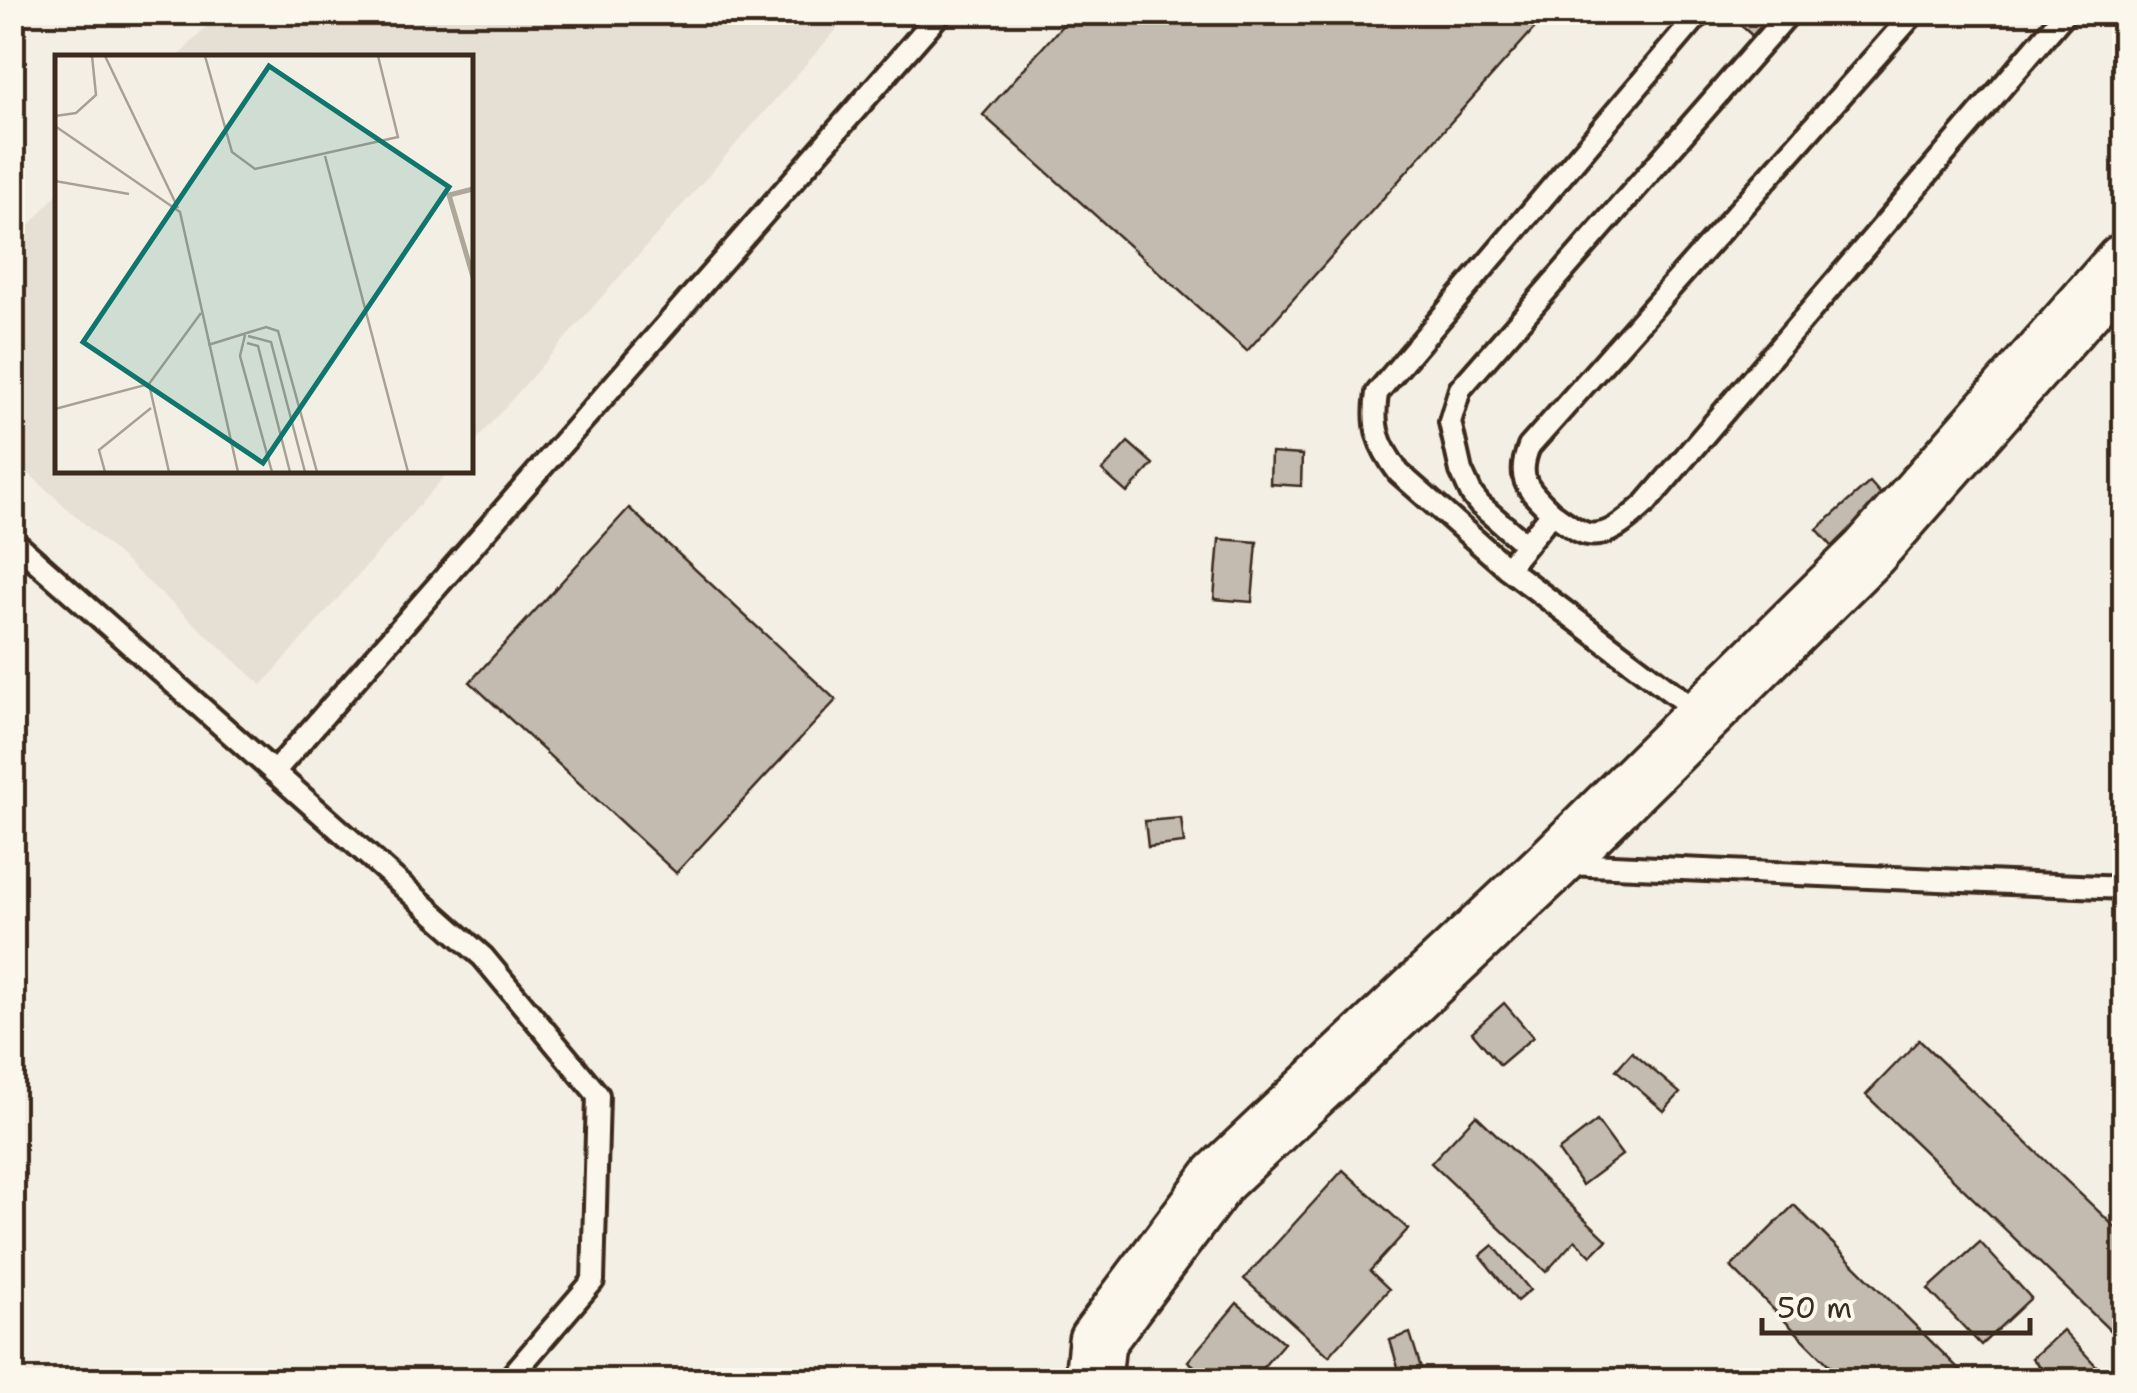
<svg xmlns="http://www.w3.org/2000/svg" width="2137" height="1393" font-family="'Shantell Sans',sans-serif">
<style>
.built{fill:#e5dfd4}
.building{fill:#c3bbb0;stroke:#3b2a1e;stroke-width:2.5}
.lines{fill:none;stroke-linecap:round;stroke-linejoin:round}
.lane-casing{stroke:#3b2a1e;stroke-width:28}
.secondary-casing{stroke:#3b2a1e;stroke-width:62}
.lane{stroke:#fbf7ec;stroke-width:20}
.secondary{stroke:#fbf7ec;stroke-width:55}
.inset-river{fill:none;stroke:#afa69a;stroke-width:5}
.inset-road{fill:none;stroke:#a9a095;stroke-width:2.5}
.view{fill:#0f766e;fill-opacity:0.15;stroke:#0f766e;stroke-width:5}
.inset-edge{fill:none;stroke:#3b2a1e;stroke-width:5}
</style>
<rect width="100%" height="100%" fill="#f3efe4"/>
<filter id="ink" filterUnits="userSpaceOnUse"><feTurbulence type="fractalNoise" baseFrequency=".01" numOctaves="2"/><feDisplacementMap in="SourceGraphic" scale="20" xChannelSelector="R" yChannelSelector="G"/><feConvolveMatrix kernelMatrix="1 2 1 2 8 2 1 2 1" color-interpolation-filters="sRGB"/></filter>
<g filter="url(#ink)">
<g class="built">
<polygon points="218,13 218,12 851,13 470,447 470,58 178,57"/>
<polygon points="57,194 58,470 450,470 262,685 13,459 13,245"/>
</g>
<g class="building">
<polygon points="1074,12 1549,12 1247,351 983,115"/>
<polygon points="1741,12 1781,12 1757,40 1735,20"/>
<polygon points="1128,442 1153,464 1127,493 1102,471"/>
<polygon points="1271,453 1302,455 1301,486 1270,484"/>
<polygon points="1870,482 1913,531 1860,578 1817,529"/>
<polygon points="629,508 836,700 676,873 470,682"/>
<polygon points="1219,539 1257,542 1252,602 1214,599"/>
<polygon points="1181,818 1184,843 1148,847 1145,821"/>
<polygon points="1504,1003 1533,1037 1500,1065 1472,1032"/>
<polygon points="1919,1040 2118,1230 2124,1223 2124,1344 1866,1095"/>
<polygon points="1632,1052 1680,1093 1664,1111 1616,1070"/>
<polygon points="1476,1115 1607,1240 1591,1256 1575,1240 1546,1272 1431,1163"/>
<polygon points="1597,1121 1622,1155 1582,1185 1558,1151"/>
<polygon points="1343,1170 1408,1229 1370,1271 1389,1289 1329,1356 1244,1279"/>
<polygon points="1794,1205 1970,1380 1844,1380 1731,1267"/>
<polygon points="1980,1242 2031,1298 1981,1345 1928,1289"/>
<polygon points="1493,1245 1530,1290 1517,1301 1480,1256"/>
<polygon points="1237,1303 1284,1343 1252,1380 1211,1380 1188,1361"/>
<polygon points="2063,1330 2099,1369 2086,1380 2052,1380 2032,1358"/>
<polygon points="1410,1333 1421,1368 1400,1374 1390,1340"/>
</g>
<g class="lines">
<g class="lane-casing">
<g id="lane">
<path d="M1701,12L1377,393C1372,428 1378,445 1399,473L1507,568L1702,715"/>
<path d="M1552,513C1530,491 1515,481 1529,447L1915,12"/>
<polyline points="12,540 483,957 598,1095 593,1281 508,1380"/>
<polyline points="1525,544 1480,505 1472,495 1461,471 1450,422 1460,389 1790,12"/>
<path d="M1507,568L1552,513C1563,520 1576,532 1588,534C1610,538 1631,516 1646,503L2066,12"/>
<polyline points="274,772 941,12"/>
<polyline points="1567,864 2124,888"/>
</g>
</g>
<g class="secondary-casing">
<polyline id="secondary" points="1093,1380 1097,1341 1219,1178 1553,864 1869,552 2124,262"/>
</g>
<use href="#lane" class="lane"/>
<use href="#secondary" class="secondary"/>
</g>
</g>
<g transform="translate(55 55)">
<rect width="418" height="418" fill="#f3efe4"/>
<path class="inset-river" d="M418,134L394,140L418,222"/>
<path class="inset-road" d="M50,1L123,153M150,1L177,97L200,114L343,82L323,1M0,61L21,58L41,40L37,1M0,71L125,157L183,417M270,101L353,417M0,126L74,139M190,280L185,301L217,417M193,281L216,287L250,417M192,288L203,291L235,417M153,290L211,272L223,276L262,417M94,329L114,417M0,354L94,329L146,258M50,417L44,395L96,353"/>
<path class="view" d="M214,11L394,132L208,408L28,287Z"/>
<rect width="418" height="418" class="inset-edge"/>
</g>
<rect width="2137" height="1393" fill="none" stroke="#fbf7ec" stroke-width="50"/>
<rect x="25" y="25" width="2087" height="1343" fill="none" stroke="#3b2a1e" stroke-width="4" filter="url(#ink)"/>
<path d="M1762 1318v15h268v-15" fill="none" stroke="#3b2a1e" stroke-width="5"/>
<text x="1777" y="1318" font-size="30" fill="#3b2a1e" stroke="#fbf7ec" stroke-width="8" paint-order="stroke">50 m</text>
</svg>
